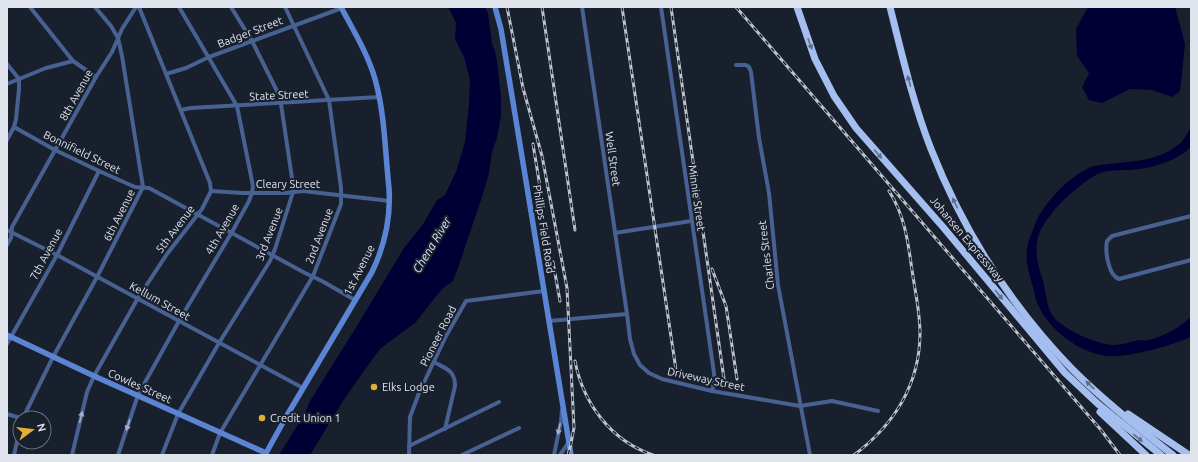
<svg xmlns="http://www.w3.org/2000/svg" width="1198" height="462" font-family="Ubuntu,sans-serif">
<style>
.water{fill:#000034}
.lines{fill:none;stroke-linecap:round;stroke-linejoin:round}
.street{stroke:#476192;stroke-width:4}
.secondary{stroke:#5b85d4;stroke-width:5.5}
.highway{stroke:#a3beef;stroke-width:7}
.rail-casing{stroke:#bdc3cc;stroke-width:3}
.rail{stroke:#19202d;stroke-width:1.5;stroke-dasharray:4.5;stroke-linecap:butt}
.oneway{fill:#5e6f8e}
.oneway2{fill:#a2afc8}
.poi-dot{fill:#e4ad35;stroke:#19202d;stroke-width:1.5}
.labels{text-anchor:middle;stroke-width:4;stroke-linejoin:round;paint-order:stroke}
.street-label{font-size:11px;fill:#dee3ec;stroke:#19202d}
.poi-label{font-size:11px;fill:#dee3ec;stroke:#19202d;text-anchor:start}
.water-label{font-size:12px;font-style:italic;fill:#d9e5fa;stroke:#19202d}
</style>
<rect width="100%" height="100%" fill="#19202d"/>
<g class="water">
<polygon points="448,7 485,7 488,13 492,44 495,51 497,62 501,97 501,116 497,138 492,152 489,173 482,197 459,265 453,281 442,289 415,323 381,348 371,361 343,401 310,455 279,455 305,413 310,401 355,329 404,248 423,224 437,200 445,195 456,172 465,142 469,103 470,80 464,57 455,39 456,23"/>
<polygon points="1088,7 1175,7 1185,44 1180,91 1172,97 1152,90 1130,89 1102,103 1089,100 1082,87 1089,73 1077,56 1076,29"/>
<path d="M1191,126V147C1179,159 1157,167 1139,169C1127,171 1112,169 1100,173C1086,179 1061,201 1052,213C1032,237 1034,253 1043,281C1046,291 1046,303 1051,313C1058,328 1098,345 1114,345C1123,345 1131,341 1140,340C1143,340 1147,341 1149,340C1161,337 1184,326 1191,316V337C1170,346 1128,358 1106,356C1079,352 1050,331 1038,305C1036,301 1035,296 1034,291C1027,266 1022,254 1033,230C1035,224 1038,216 1042,211C1052,195 1075,172 1094,166C1098,165 1104,165 1109,164C1131,161 1146,162 1167,152C1180,145 1186,139 1191,126Z"/>
</g>
<g class="lines">
<g class="street">
<polyline points="30,7 73,61 96,77"/>
<polyline points="582,7 627,314"/>
<polyline points="661,7 714,373 714,383 712,391"/>
<polyline points="7,64 19,79 19,89 16,119 14,127 7,140"/>
<polyline points="736,65 746,65 749,67 751,72 759,138 769,193 778,285 810,455"/>
<polyline points="166,74 186,68 209,57 342,8"/>
<polyline points="7,84 46,68 73,61"/>
<polyline points="181,110 191,108 379,97"/>
<polyline points="14,127 55,150 99,171 135,187 149,188 305,273 322,281 355,300"/>
<polyline points="211,191 242,193 286,193 303,191 390,201"/>
<path d="M1191,216L1112,236L1107,241C1105,251 1108,275 1119,279L1191,260"/>
<polyline points="7,230 57,255 303,388"/>
<polyline points="615,233 691,221"/>
<polyline points="7,245 11,238 12,227 96,77 112,52 122,29 136,7"/>
<polyline points="549,321 627,314 630,339 634,354 640,365 649,373 662,379 712,391 800,406 832,401 878,411"/>
<polyline points="7,344 57,255 99,171"/>
<path d="M434,362C446,369 455,370 455,386L445,429"/>
<polyline points="7,414 20,418"/>
<polyline points="23,418 53,357 97,277 143,187 122,56 118,38 111,26 95,7"/>
<polyline points="409,446 499,402"/>
<polyline points="14,455 20,429"/>
<polyline points="72,455 87,392 94,376 138,298 167,254 202,209 211,191 210,183 139,7"/>
<polyline points="118,455 138,395 179,321 232,232 249,201 252,193 253,186 237,106 179,7"/>
<polyline points="162,455 178,414 219,343 270,261 275,249 293,192 293,185 280,97 252,41 231,7"/>
<polyline points="212,455 220,433 313,276 341,204 341,188 329,100 285,7"/>
<polyline points="409,455 410,417 419,393 446,336 466,301 544,291"/>
<polyline points="462,455 519,428"/>
<polyline points="554,455 561,421 562,410"/>
<polyline points="560,455 569,442"/>
</g>
<g class="secondary">
<polyline points="495,7 501,29 571,455"/>
<polyline points="7,335 94,376 266,453"/>
<path d="M265,455L286,417L372,272C385,245 391,218 389,188C385,152 385,114 375,79C368,54 353,30 341,7"/>
</g>
<g class="highway">
<polyline points="797,7 815,59 834,96 856,128 943,227 1065,373 1098,404 1161,455"/>
<path d="M890,7C902,55 913,103 931,149C963,230 1011,306 1072,369C1103,400 1138,428 1173,455"/>
<polyline points="1100,412 1146,455"/>
<polyline points="1128,414 1189,455"/>
</g>
<g class="rail-casing">
<g id="rail">
<polyline points="507,7 523,88 542,156 567,288 574,428 570,448 568,455"/>
<polyline points="542,7 575,230"/>
<polyline points="622,7 676,370"/>
<polyline points="671,7 724,379"/>
<polyline points="736,7 1101,430 1120,455"/>
<polyline points="533,144 540,187"/>
<polyline points="553,262 560,301"/>
<polyline points="712,269 726,306 737,379"/>
<path d="M575,361C583,403 611,441 653,455"/>
<path d="M854,455C894,425 920,384 920,333C920,312 915,291 912,270C908,242 905,216 889,191"/>
</g>
</g>
<use href="#rail" class="rail"/>
</g>
<defs><path id="oneway-solid" d="M-6-.8H1V-3.2L6.5 0L1 3.2V.8H-6Z"/></defs>
<g class="oneway">
<use href="#oneway-solid" transform="translate(810 44) rotate(69)"/>
<use href="#oneway-solid" transform="translate(909 81) rotate(-106)"/>
<use href="#oneway-solid" transform="translate(878 154) rotate(49)"/>
<use href="#oneway-solid" transform="translate(955 203) rotate(-116)"/>
<use href="#oneway-solid" transform="translate(999 295) rotate(51)"/>
<use href="#oneway-solid" transform="translate(1090 385) rotate(-136)"/>
<use href="#oneway-solid" transform="translate(1138 438) rotate(39)"/>
</g>
<g class="oneway2">
<use href="#oneway-solid" transform="translate(81 417) rotate(-76)"/>
<use href="#oneway-solid" transform="translate(128 425) rotate(108)"/>
<use href="#oneway-solid" transform="translate(559 429) rotate(102)"/>
</g>
<g class="poi-dot">
<circle cx="374" cy="387" r="4"/>
<circle cx="262" cy="418" r="4"/>
</g>
<g class="labels">
<g class="street-label">
<text transform="translate(250 32) rotate(-21)" y="4">Badger Street</text>
<text transform="translate(76 95) rotate(-61)" y="4">8th Avenue</text>
<text transform="translate(279 95) rotate(-3)" y="4">State Street</text>
<text transform="translate(82 152) rotate(26)" y="4">Bonnifield Street</text>
<text transform="translate(613 159) rotate(82)" y="4">Well Street</text>
<text x="288" y="188">Cleary Street</text>
<text transform="translate(697 198) rotate(82)" y="4">Minnie Street</text>
<text transform="translate(119 215) rotate(-63)" y="4">6th Avenue</text>
<text transform="translate(175 229) rotate(-53)" y="4">5th Avenue</text>
<text transform="translate(222 229) rotate(-60)" y="4">4th Avenue</text>
<text transform="translate(544 229) rotate(81)" y="4">Phillips Field Road</text>
<text transform="translate(269 234) rotate(-69)" y="4">3rd Avenue</text>
<text transform="translate(319 236) rotate(-69)" y="4">2nd Avenue</text>
<text transform="translate(967 239) rotate(50)" y="4">Johansen Expressway</text>
<text transform="translate(46 254) rotate(-62)" y="4">7th Avenue</text>
<text transform="translate(766 255) rotate(-97)" y="4">Charles Street</text>
<text transform="translate(359 270) rotate(-63)" y="4">1st Avenue</text>
<text transform="translate(160 301) rotate(29)" y="4">Kellum Street</text>
<text transform="translate(438 336) rotate(-63)" y="4">Pioneer Road</text>
<text transform="translate(706 379) rotate(12)" y="4">Driveway Street</text>
<text transform="translate(140 386) rotate(24)" y="4">Cowles Street</text>
</g>
<g class="poi-label">
<text x="382" y="391">Elks Lodge</text>
<text x="270" y="422">Credit Union 1</text>
</g>
<g class="water-label">
<text transform="translate(432 245) rotate(-59)" y="4">Chena River</text>
</g>
</g>
<rect width="1198" height="462" fill="none" stroke="#dee3ec" stroke-width="16"/>
<g transform="translate(32 430) rotate(75)"><circle r="19" fill="#19202d" stroke="#686e79"/>
<path d="M0-3L7 15L0 10L-7 15Z" fill="#e4ad35"/>
<text y="-6" font-size="11" font-weight="bold" text-anchor="middle" fill="#dee3ec">N</text>
</g>
</svg>
